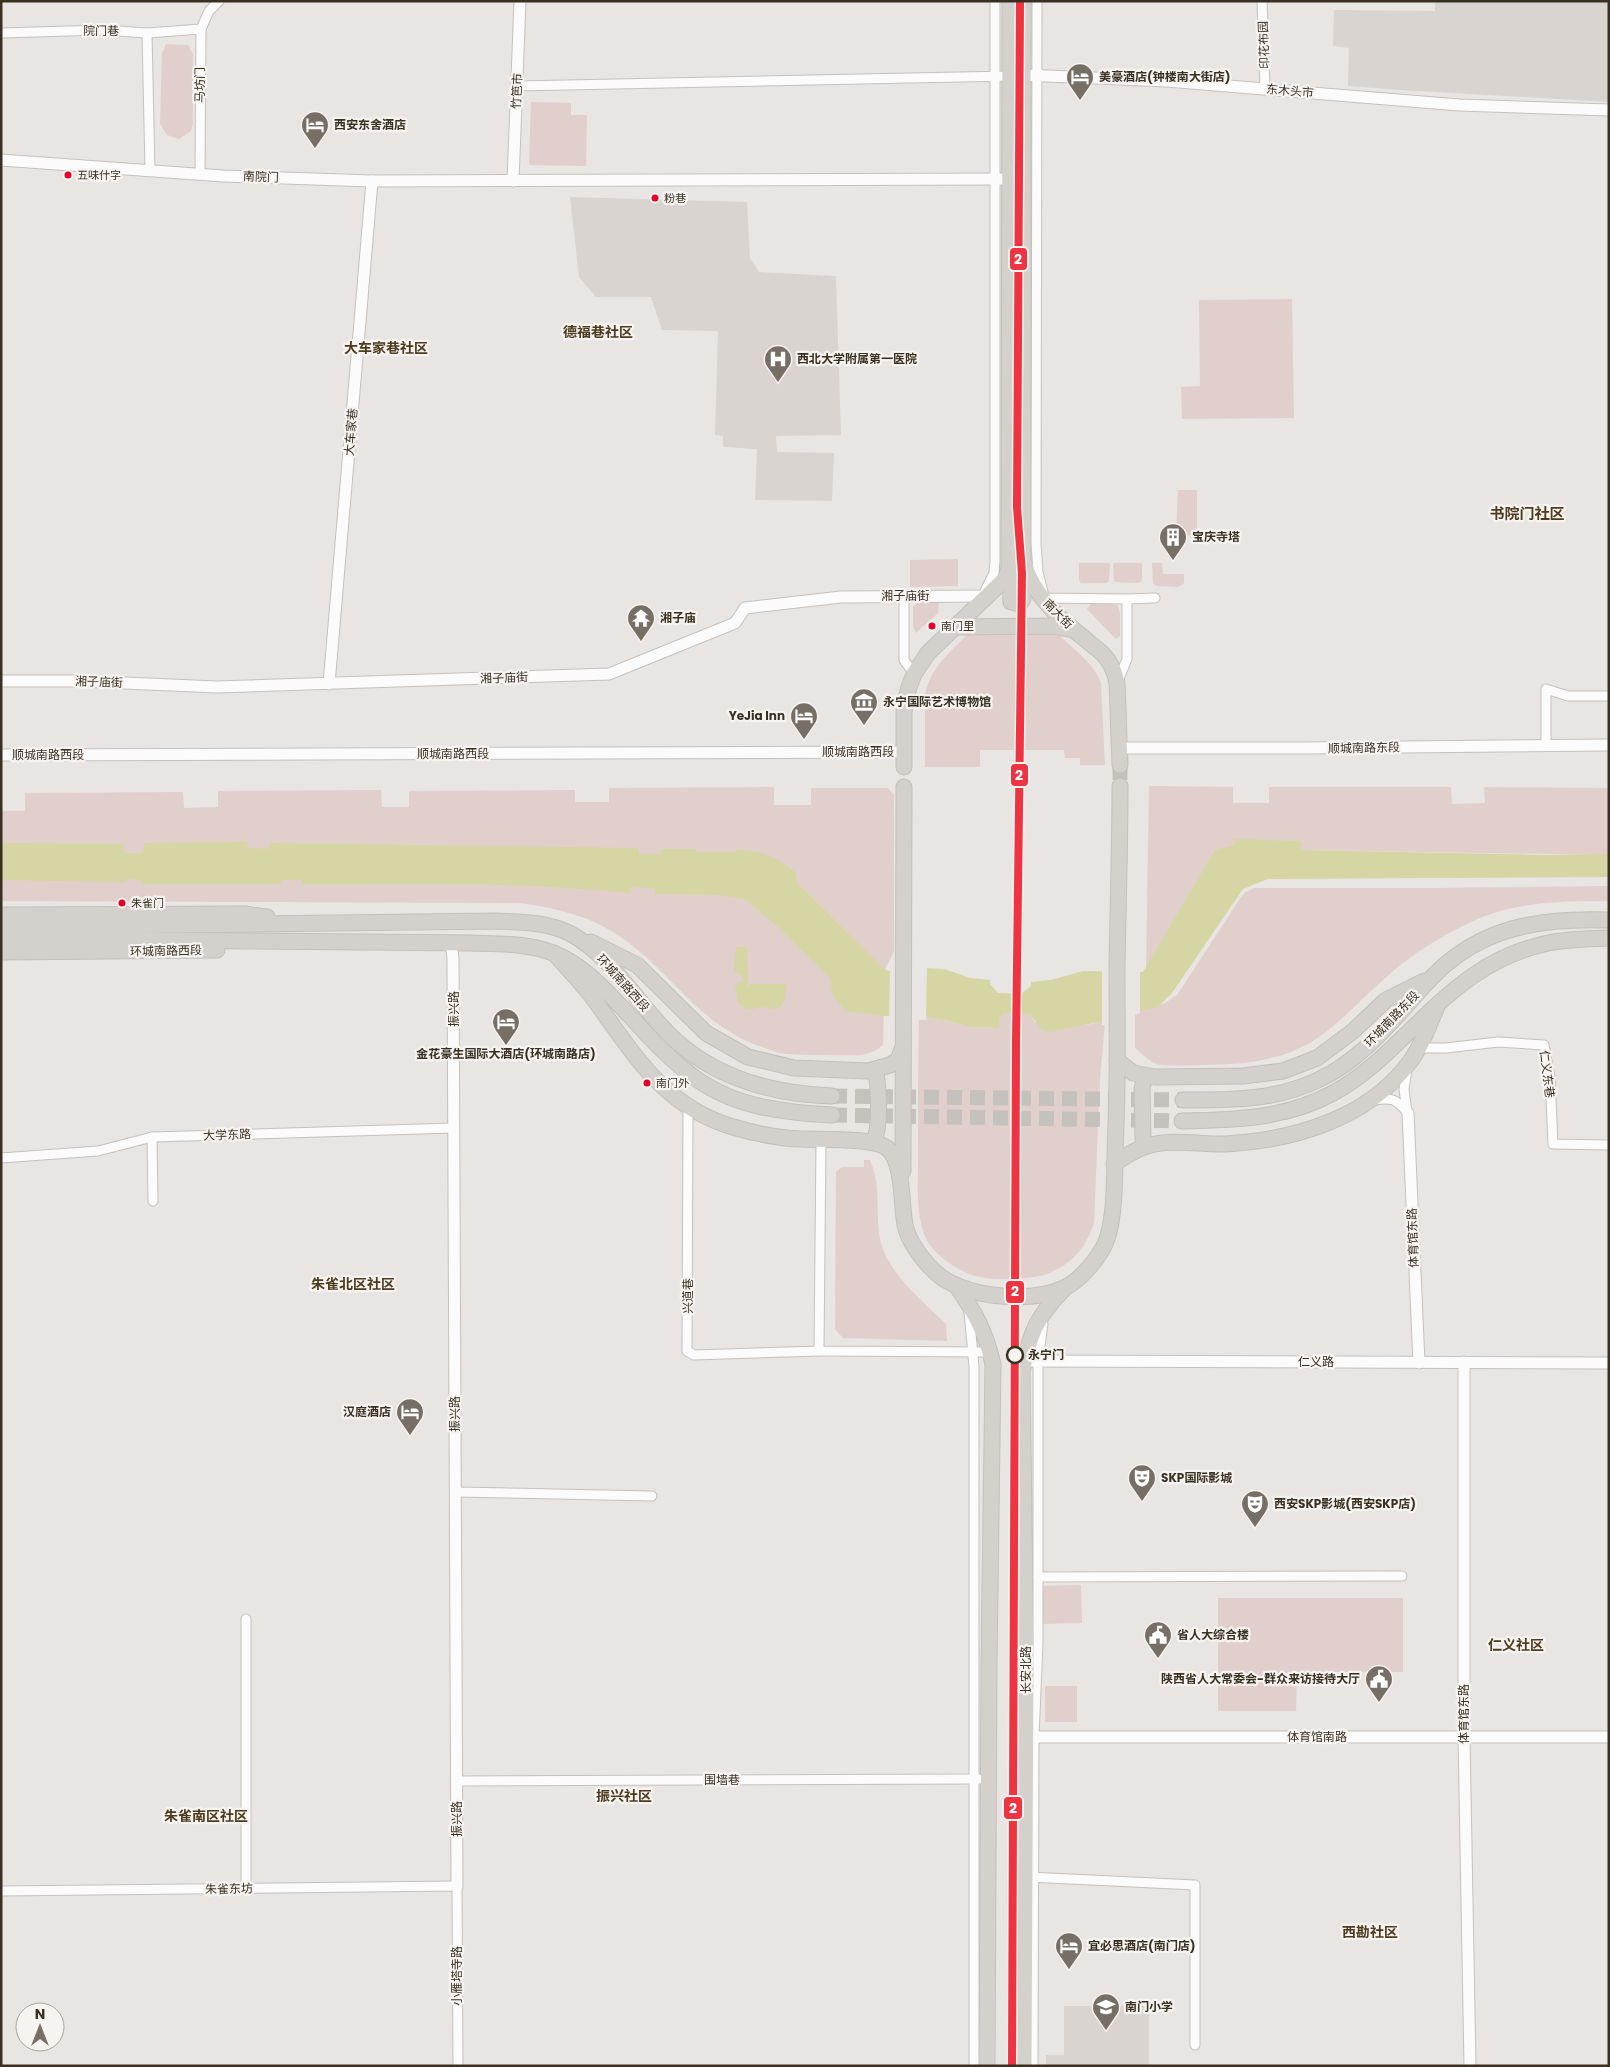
<svg xmlns="http://www.w3.org/2000/svg" width="1610" height="2067" font-family="Poppins,'Noto Sans SC',sans-serif">
<style>
.built{fill:#d9d4d0}
.green{fill:#e1cfcb}
.water{fill:#d5d6a3}
.pier{fill:#e8e5e3}
.lines{fill:none;stroke-linecap:round;stroke-linejoin:round}
.primary-tunnel{stroke:#c5c1bc;stroke-width:15;stroke-dasharray:15 8;stroke-linecap:butt}
.minor-casing{stroke:#c4c1be;stroke-width:11}
.tertiary-casing{stroke:#c4c1be;stroke-width:13}
.primary-casing{stroke:#c4c0bc;stroke-width:17}
.minor{stroke:#fcfbfb;stroke-width:9}
.tertiary{stroke:#fcfbfb;stroke-width:11}
.primary{stroke:#d4d1cd;stroke-width:15}
.metro-1-casing{stroke:#f7f3f0;stroke-width:11}
.metro-1{stroke:#ef3340;stroke-width:8}
.bus-dot{fill:#e4002b;stroke:#f7f3f0;stroke-width:2}
.stop-dot{fill:#f7f3f0;stroke:#3a3021;stroke-width:2.5}
.labels{text-anchor:middle;stroke-width:4.5;stroke-linejoin:round;paint-order:stroke}
.bus-label{font-size:11px;fill:#3a3021;stroke:#f7f3f0;text-anchor:start}
.street-label{font-size:12px;fill:#3a3021;stroke:#f7f3f0}
.poi-label{font-size:12px;font-weight:bold;fill:#3a3021;stroke:#f7f3f0;text-anchor:start}
.stop-label{font-size:12px;font-weight:bold;fill:#3a3021;stroke:#f7f3f0;text-anchor:start}
.neighbourhood-label{font-size:14px;font-weight:bold;fill:#4c3b1d;stroke:#f7f3f0}
.quarter-label{font-size:15px;font-weight:bold;fill:#4c3b1d;stroke:#f7f3f0}
.line-badge{stroke:#f7f3f0;stroke-width:2}
.badge-label{font-size:14px;text-anchor:middle;font-weight:bold;fill:#fff}
</style>
<rect width="100%" height="100%" fill="#e8e5e3"/>
<g class="built">
<polygon points="1435,1 1609,1 1609,102 1401,90 1348,86 1349,48 1333,46 1334,10 1435,11"/>
<polygon points="570,197 747,202 750,258 759,272 836,276 841,435 776,436 777,452 834,453 832,501 755,500 757,449 723,447 723,436 715,435 718,331 662,330 651,297 596,297 579,277"/>
<polygon points="1064,2006 1149,2006 1149,2066 1046,2066 1046,2055 1064,2055"/>
</g>
<g class="green">
<polygon points="166,44 188,45 193,54 193,124 191,131 179,139 167,135 160,124 162,53"/>
<polygon points="531,102 571,103 571,115 587,115 586,166 529,165"/>
<polygon points="1292,299 1294,418 1182,419 1181,387 1200,386 1199,300"/>
<polygon points="1178,490 1197,490 1197,535 1176,535"/>
<polygon points="958,559 958,586 910,587 910,560"/>
<polygon points="1079,563 1110,563 1109,581 1106,583 1081,583 1079,580"/>
<polygon points="1113,563 1142,563 1142,581 1138,583 1114,582"/>
<polygon points="1152,563 1162,563 1163,574 1184,574 1184,583 1178,587 1156,586 1153,583"/>
<polygon points="917,602 939,602 938,613 916,633 913,626 913,607"/>
<polygon points="1091,604 1112,604 1118,606 1120,613 1120,636 1116,639 1087,609"/>
<path d="M969,633H1057C1072,648 1094,663 1101,683L1105,765H1080V758H1065L1064,750H980V767H925V694C931,667 951,651 969,633Z"/>
<polygon points="1149,786 1233,787 1233,803 1269,803 1269,787 1451,787 1452,804 1485,803 1484,787 1609,788 1609,855 1302,850 1300,841 1235,840 1236,845 1146,969"/>
<path d="M774,787V805H811V788H888L894,795V951L885,970L883,1045C868,1059 848,1055 829,1055C815,1055 801,1055 787,1054C778,1053 770,1050 762,1047C696,1025 670,967 613,932C586,915 551,907 519,903L1,901V811H25V793L183,792L184,808L218,807V791L381,790L382,807H409V791L575,790V802H609V788Z"/>
<path d="M1609,886V901C1562,901 1515,901 1471,922C1439,937 1409,956 1383,980C1358,1002 1337,1027 1308,1044C1277,1061 1240,1065 1205,1065C1195,1065 1163,1067 1156,1064C1149,1061 1141,1053 1135,1048V1015L1139,1010C1154,1009 1165,1004 1177,995L1241,897L1246,892L1254,888H1430Z"/>
<path d="M1003,1013L1030,1014L1035,1022L1087,1025L1099,1022L1105,1023L1100,1079L1094,1222C1087,1250 1063,1273 1034,1277C1000,1281 971,1282 944,1259C936,1253 929,1246 925,1236C914,1208 919,1174 918,1145C918,1102 918,1059 919,1016L940,1019L970,1027L999,1028V1020Z"/>
<path d="M864,1160H870C881,1187 876,1205 879,1233C883,1270 921,1299 946,1324L947,1341L843,1338L835,1329L836,1172L842,1167H864Z"/>
<polygon points="1081,1585 1082,1623 1042,1624 1041,1586"/>
<polygon points="1218,1598 1403,1598 1403,1672 1297,1672 1296,1711 1218,1711"/>
<rect x="1045" y="1686" width="32" height="36"/>
</g>
<g class="water">
<path d="M1235,839L1301,841L1302,850L1545,855L1609,854V877L1268,879L1243,889L1172,993L1158,1007L1139,1011L1105,1023L1099,1022L1049,1032L1042,1030L1030,1014L1003,1013L999,1020V1028L970,1027L940,1019L919,1016H885L846,1011L832,995L831,979L778,927L746,900L721,895L655,894V888L631,887L630,893C521,881 411,885 302,884V880H281V884H141V880L127,879L125,882L1,880V844L11,843L123,844L124,853H143L144,843L247,842L248,848L269,849L270,843L638,848L639,854H661V849H696V852H735L736,849C765,853 773,854 796,873V882L885,970L894,972L926,968L944,969L970,978L990,980V984L998,993L1021,994L1031,986V982L1051,980L1083,971L1143,972L1215,850L1235,845Z"/>
<path d="M736,947H747L748,982L746,984L748,986L750,984H786C786,994 785,1010 771,1009C768,1009 766,1007 763,1007C758,1007 753,1010 747,1010L738,1003L735,985L743,980L742,976L734,971Z"/>
</g>
<g class="pier">
<polygon points="927,965 926,1020 889,1019 890,969"/>
<polygon points="1102,968 1140,970 1140,1013 1108,1025 1102,1025"/>
</g>
<g class="lines">
<g class="primary-tunnel">
<polyline points="1120,765 1120,786"/>
<polyline points="832,1096 1183,1100"/>
<polyline points="832,1115 1182,1121"/>
</g>
<g class="minor-casing">
<g id="minor">
<polyline points="1037,1 1036,543 1038,572 1043,592"/>
<polyline points="1262,1 1265,89"/>
<polyline points="1,33 102,30 147,33 201,29"/>
<polyline points="147,33 150,171"/>
<polyline points="517,86 1009,76"/>
<polyline points="200,174 201,29 209,11 219,1"/>
<polyline points="985,591 994,573 995,560 995,1"/>
<polyline points="1041,595 1045,598 1127,599 1127,659 1118,681"/>
<polyline points="904,596 904,660 914,674"/>
<polyline points="1127,599 1155,598"/>
<polyline points="1546,746 1546,689 1568,696 1609,696"/>
<polyline points="1418,1048 1446,1048 1498,1042 1544,1045 1550,1077 1553,1144 1609,1145"/>
<polyline points="1407,1069 1404,1089 1407,1113"/>
<path d="M1374,1100C1392,1097 1396,1099 1408,1113"/>
<polyline points="688,1108 687,1351 694,1355 819,1351"/>
<polyline points="152,1137 153,1201"/>
<polyline points="821,1140 819,1351 990,1352"/>
<polyline points="1,1158 98,1151 152,1137 454,1128"/>
<polyline points="969,1311 974,1367 974,2066"/>
<polyline points="456,1492 652,1496"/>
<polyline points="1038,1577 1402,1576"/>
<polyline points="246,1619 246,1888"/>
<polyline points="457,1781 979,1779"/>
<polyline points="1028,1877 1195,1885 1195,2045"/>
<polyline points="1,1891 457,1886 458,2066"/>
<polyline points="1033,2066 1034,1737 1038,1643 1038,1361 1043,1324"/>
</g>
</g>
<g class="tertiary-casing">
<g id="tertiary">
<polyline points="1023,75 1167,81 1459,105 1609,110"/>
<polyline points="1,160 223,176 372,181 1008,179"/>
<polyline points="513,181 520,1"/>
<polyline points="1,681 78,681 217,687 609,674 735,623 745,608 841,597 988,596"/>
<polyline points="329,684 372,181"/>
<polyline points="1120,748 1305,748 1609,745"/>
<polyline points="1,755 904,752"/>
<polyline points="451,943 453,958 457,1886"/>
<polyline points="1408,1113 1419,1363"/>
<polyline points="1024,1361 1609,1363"/>
<polyline points="1464,1362 1464,1737 1470,2066"/>
<polyline points="1026,1737 1609,1737"/>
</g>
</g>
<g class="primary-casing">
<g id="primary">
<path d="M1023,1V560C1034,602 1071,627 1102,653C1111,662 1115,671 1117,683L1120,765"/>
<path d="M1013,566C1016,579 1009,590 1011,602L1020,604L1023,599V570"/>
<polyline points="957,627 1054,626 1073,630"/>
<polyline points="904,767 904,712 908,690 914,674 928,653 1006,578 1009,568 1010,1"/>
<polyline points="1,915 245,914 267,917"/>
<path d="M1,927L496,921C520,922 549,922 571,934C613,957 640,1008 675,1040C719,1080 774,1094 832,1096"/>
<path d="M1,941L139,940L471,943C498,944 528,943 553,953C584,965 607,992 629,1015C651,1039 672,1062 698,1080C736,1107 786,1113 832,1115"/>
<polyline points="591,942 637,965 706,1033 748,1057 794,1068 868,1071 890,1065 898,1060 903,1047"/>
<polyline points="1,952 217,950"/>
<path d="M554,953C566,967 579,980 590,994C632,1050 660,1105 733,1127C750,1132 768,1136 786,1138C808,1141 872,1136 887,1148C905,1163 900,1207 906,1229C911,1246 927,1266 941,1277C971,1298 1031,1303 1064,1288C1080,1281 1101,1256 1107,1239C1117,1210 1114,1157 1116,1125C1118,1072 1117,1020 1117,967C1118,907 1120,846 1120,786"/>
<polyline points="1117,1060 1133,1073 1155,1077 1243,1076 1283,1071 1317,1058 1352,1032 1386,1000 1424,981"/>
<polyline points="1145,1076 1142,1089 1143,1138 1147,1146"/>
<path d="M1183,1100C1230,1100 1276,1101 1320,1079C1354,1063 1381,1034 1406,1006C1418,992 1431,977 1445,965C1492,924 1550,918 1609,920"/>
<path d="M1182,1121C1235,1120 1286,1119 1333,1093C1365,1076 1390,1050 1415,1026C1455,986 1492,955 1548,943C1568,939 1589,939 1609,938"/>
<path d="M873,1142C881,1130 879,1084 875,1070"/>
<path d="M1114,1164C1125,1157 1135,1149 1147,1146C1172,1138 1202,1145 1227,1144C1293,1140 1367,1119 1409,1063C1421,1048 1428,1027 1436,1009"/>
<polyline points="903,1171 904,787"/>
<path d="M956,1285C975,1313 985,1330 993,1364L989,1666L987,2066"/>
<path d="M1024,2066L1026,1666L1022,1372C1030,1334 1036,1317 1064,1289"/>
</g>
</g>
<use href="#minor" class="minor"/>
<use href="#tertiary" class="tertiary"/>
<use href="#primary" class="primary"/>
<g class="metro-1-casing">
<polyline id="metro-1" points="1012,2066 1016,1044 1022,573 1017,507 1020,1"/>
</g>
<use href="#metro-1" class="metro-1"/>
</g>
<defs>
<g id="hotel-pin" transform="scale(1.4375)"><path d="M0 17L-7.5 6A9.5 9.5 0 1 1 7.5 6Z" fill="#776f65" stroke="#f7f3f0"/><path d="M-6-4.5h1.5V1H6V5H4.5V3h-9V5H-6ZM-4 0a1.8 1.8 0 1 1 3.6 0ZM.5 0V-2.5h3Q6-2.5 6 0Z" fill="#fff"/></g>
<g id="hospital-pin" transform="scale(1.4375)"><path d="M0 17L-7.5 6A9.5 9.5 0 1 1 7.5 6Z" fill="#776f65" stroke="#f7f3f0"/><path d="M-5-5h3v3.5h4V-5h3V5h-3V1.5h-4V5h-3Z" fill="#fff"/></g>
<g id="building-pin" transform="scale(1.4375)"><path d="M0 17L-7.5 6A9.5 9.5 0 1 1 7.5 6Z" fill="#776f65" stroke="#f7f3f0"/><path d="M-4-6H4V6H1V3H-1V6H-4ZM-2.5-4.3h1.7v1.8h-1.7ZM.8-4.3h1.7v1.8H.8ZM-2.5-1h1.7V.8h-1.7ZM.8-1h1.7V.8H.8Z" fill="#fff"/></g>
<g id="temple-pin" transform="scale(1.4375)"><path d="M0 17L-7.5 6A9.5 9.5 0 1 1 7.5 6Z" fill="#776f65" stroke="#f7f3f0"/><path d="M0-6L5-2H3V0L6.5 2.5H4V6H1.5V3h-3V6H-4V2.5H-6.5L-3 0V-2H-5Z" fill="#fff"/></g>
<g id="museum-pin" transform="scale(1.4375)"><path d="M0 17L-7.5 6A9.5 9.5 0 1 1 7.5 6Z" fill="#776f65" stroke="#f7f3f0"/><path d="M0-6L6-3V-2H-6V-3ZM-5-1h2V3h-2ZM-1-1h2V3h-2ZM3-1h2V3H3ZM-6 4H6V6H-6Z" fill="#fff"/></g>
<g id="theatre-pin" transform="scale(1.4375)"><path d="M0 17L-7.5 6A9.5 9.5 0 1 1 7.5 6Z" fill="#776f65" stroke="#f7f3f0"/><path d="M-5-5.5Q0-4 5-5.5V0Q5 5 0 6Q-5 5-5 0ZM-3.3-2.5H-1v1.5H-3.3ZM1-2.5H3.3v1.5H1ZM-2.8 1Q0 5.5 2.8 1Z" fill="#fff"/></g>
<g id="civic-pin" transform="scale(1.4375)"><path d="M0 17L-7.5 6A9.5 9.5 0 1 1 7.5 6Z" fill="#776f65" stroke="#f7f3f0"/><path d="M-.6-6.5H3V-4.5H.6V-3L4-1V1h2V6H-6V1h2V-1L-.6-3ZM-1.2 2.5V6h2.4V2.5Z" fill="#fff"/></g>
<g id="school-pin" transform="scale(1.4375)"><path d="M0 17L-7.5 6A9.5 9.5 0 1 1 7.5 6Z" fill="#776f65" stroke="#f7f3f0"/><path d="M0-5L7-2L0 1L-7-2ZM-4 1L0 2.5L4 1V4Q0 6-4 4Z" fill="#fff"/></g>
</defs>
<g fill-rule="evenodd">
<use href="#hotel-pin" x="1080" y="77"/>
<use href="#hotel-pin" x="315" y="125"/>
<use href="#hospital-pin" x="778" y="359"/>
<use href="#building-pin" x="1173" y="537"/>
<use href="#temple-pin" x="641" y="618"/>
<use href="#museum-pin" x="864" y="702"/>
<use href="#hotel-pin" x="804" y="716"/>
<use href="#hotel-pin" x="506" y="1022"/>
<use href="#hotel-pin" x="410" y="1412"/>
<use href="#theatre-pin" x="1142" y="1478"/>
<use href="#theatre-pin" x="1255" y="1504"/>
<use href="#civic-pin" x="1158" y="1635"/>
<use href="#civic-pin" x="1379" y="1679"/>
<use href="#hotel-pin" x="1069" y="1946"/>
<use href="#school-pin" x="1106" y="2007"/>
</g>
<g class="bus-dot">
<circle cx="68" cy="175" r="4.5"/>
<circle cx="655" cy="198" r="4.5"/>
<circle cx="932" cy="626" r="4.5"/>
<circle cx="122" cy="903" r="4.5"/>
<circle cx="647" cy="1083" r="4.5"/>
</g>
<circle class="stop-dot" cx="1015" cy="1355" r="8"/>
<g class="labels">
<g class="bus-label">
<text x="77" y="179">五味什字</text>
<text x="664" y="202">粉巷</text>
<text x="941" y="630">南门里</text>
<text x="131" y="907">朱雀门</text>
<text x="656" y="1087">南门外</text>
</g>
<g class="street-label">
<text transform="translate(101 31) rotate(1)" y="4">院门巷</text>
<text transform="translate(1264 45) rotate(-92)" y="4">印花布园</text>
<text transform="translate(200 85) rotate(-89)" y="4">马坊门</text>
<text transform="translate(517 91) rotate(-87)" y="4">竹笆市</text>
<text transform="translate(1290 91) rotate(5)" y="4">东木头市</text>
<text transform="translate(261 177) rotate(2)" y="4">南院门</text>
<text transform="translate(351 432) rotate(-85)" y="4">大车家巷</text>
<text x="905" y="600">湘子庙街</text>
<text transform="translate(1058 614) rotate(45)" y="4">南大街</text>
<text transform="translate(504 678) rotate(-2)" y="4">湘子庙街</text>
<text transform="translate(99 682) rotate(2)" y="4">湘子庙街</text>
<text transform="translate(1364 748) rotate(-1)" y="4">顺城南路东段</text>
<text x="858" y="756">顺城南路西段</text>
<text x="453" y="758">顺城南路西段</text>
<text x="48" y="759">顺城南路西段</text>
<text transform="translate(166 951) rotate(-1)" y="4">环城南路西段</text>
<text transform="translate(623 983) rotate(48)" y="4">环城南路西段</text>
<text transform="translate(454 1009) rotate(-90)" y="4">振兴路</text>
<text transform="translate(1392 1019) rotate(-46)" y="4">环城南路东段</text>
<text transform="translate(1547 1074) rotate(83)" y="4">仁义东巷</text>
<text transform="translate(227 1135) rotate(-2)" y="4">大学东路</text>
<text transform="translate(1413 1238) rotate(-92)" y="4">体育馆东路</text>
<text transform="translate(688 1296) rotate(-90)" y="4">兴道巷</text>
<text x="1316" y="1366">仁义路</text>
<text transform="translate(455 1414) rotate(-90)" y="4">振兴路</text>
<text transform="translate(1026 1670) rotate(-90)" y="4">长安北路</text>
<text transform="translate(1464 1714) rotate(-90)" y="4">体育馆东路</text>
<text x="1317" y="1741">体育馆南路</text>
<text x="722" y="1784">围墙巷</text>
<text transform="translate(457 1819) rotate(-90)" y="4">振兴路</text>
<text transform="translate(229 1889) rotate(-1)" y="4">朱雀东坊</text>
<text transform="translate(457 1976) rotate(-90)" y="4">小雁塔寺路</text>
</g>
<g class="poi-label">
<text x="1099" y="81">美豪酒店(钟楼南大街店)</text>
<text x="334" y="129">西安东舍酒店</text>
<text x="797" y="363">西北大学附属第一医院</text>
<text x="1192" y="541">宝庆寺塔</text>
<text x="660" y="622">湘子庙</text>
<text x="883" y="706">永宁国际艺术博物馆</text>
<text x="785" y="720" text-anchor="end">YeJia Inn</text>
<text x="506" y="1058" text-anchor="middle">金花豪生国际大酒店(环城南路店)</text>
<text x="391" y="1416" text-anchor="end">汉庭酒店</text>
<text x="1161" y="1482">SKP国际影城</text>
<text x="1274" y="1508">西安SKP影城(西安SKP店)</text>
<text x="1177" y="1639">省人大综合楼</text>
<text x="1360" y="1683" text-anchor="end">陕西省人大常委会-群众来访接待大厅</text>
<text x="1088" y="1950">宜必思酒店(南门店)</text>
<text x="1125" y="2011">南门小学</text>
</g>
<g class="stop-label">
<text x="1028" y="1359">永宁门</text>
</g>
<g class="neighbourhood-label">
<text x="598" y="337">德福巷社区</text>
<text x="386" y="353">大车家巷社区</text>
<text x="353" y="1289">朱雀北区社区</text>
<text x="1516" y="1650">仁义社区</text>
<text x="624" y="1801">振兴社区</text>
<text x="206" y="1821">朱雀南区社区</text>
<text x="1370" y="1937">西勘社区</text>
</g>
<g class="quarter-label">
<text x="1527" y="519">书院门社区</text>
</g>
</g>
<g class="line-badge">
<rect x="1009" y="247" width="19" height="24" rx="5" fill="#ef3340"/>
<rect x="1010" y="763" width="19" height="24" rx="5" fill="#ef3340"/>
<rect x="1005" y="1280" width="20" height="24" rx="5" fill="#ef3340"/>
<rect x="1003" y="1796" width="20" height="24" rx="5" fill="#ef3340"/>
</g>
<g class="badge-label">
<text x="1018" y="264">2</text>
<text x="1019" y="780">2</text>
<text x="1015" y="1296">2</text>
<text x="1013" y="1813">2</text>
</g>
<rect width="1610" height="2067" fill="none" stroke="#3a3021" stroke-width="5"/>
<g transform="translate(40 2027)"><circle r="24" fill="#f7f3f0" stroke="#aba59d"/>
<path d="M0-4L9 19L0 12L-9 19Z" fill="#776f65"/>
<text y="-8" font-size="14" font-weight="bold" text-anchor="middle" fill="#3a3021">N</text>
</g>
</svg>
